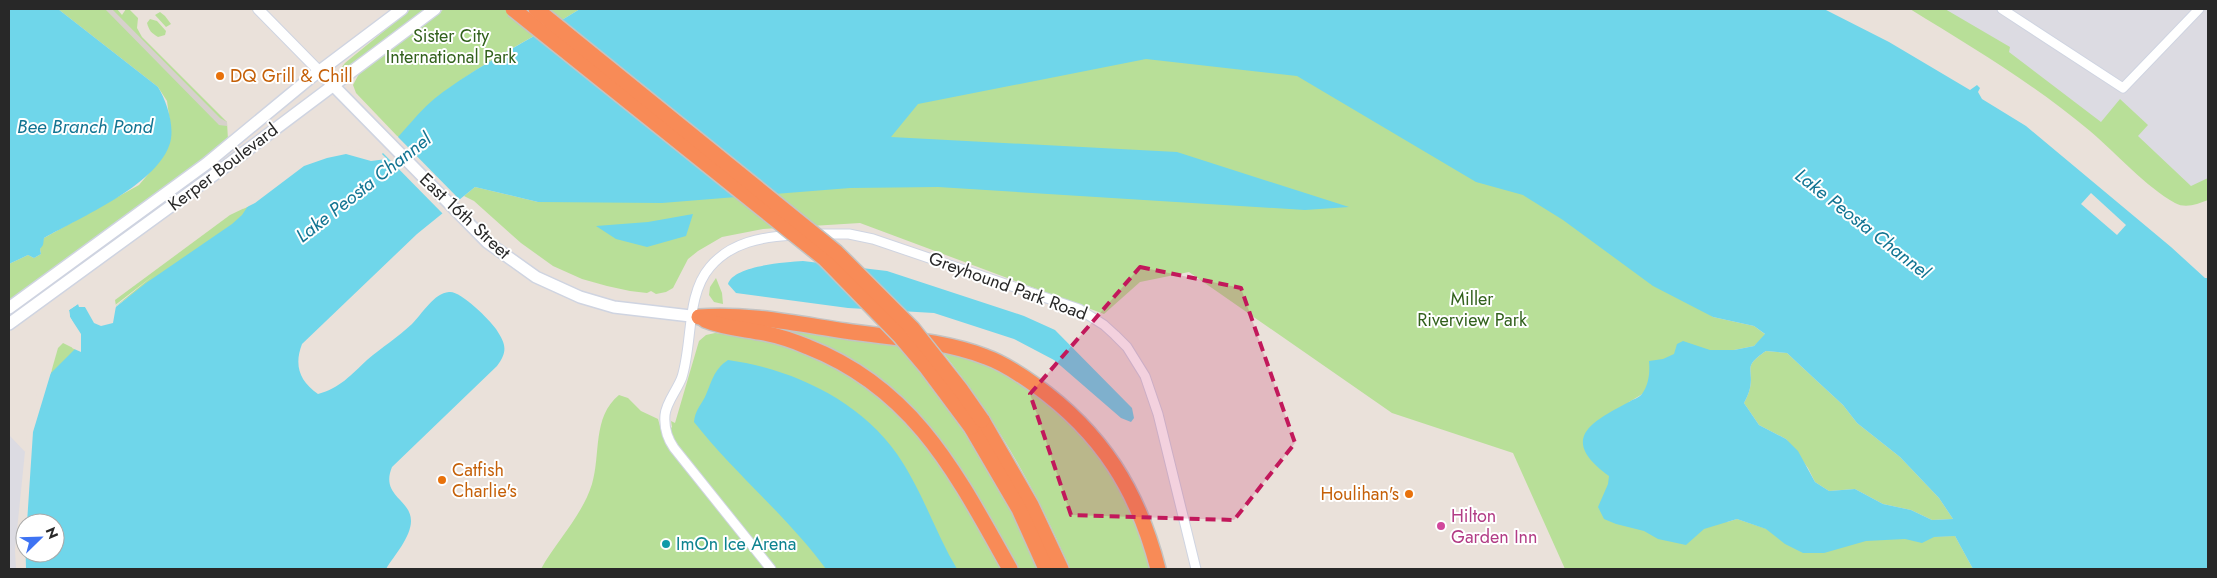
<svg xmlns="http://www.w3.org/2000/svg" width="2217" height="578" font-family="Jost,sans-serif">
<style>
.industrial{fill:#dcdbe2}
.green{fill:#b8df98}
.plaza{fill:#d7d1cc}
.water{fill:#6fd6ea;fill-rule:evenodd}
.pier{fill:#eae1da}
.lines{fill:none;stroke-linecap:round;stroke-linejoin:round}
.minor-casing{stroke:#cfd4e1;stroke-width:11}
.tertiary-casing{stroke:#cfd4e1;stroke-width:12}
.secondary-casing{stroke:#cfd4e1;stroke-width:14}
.motorway-casing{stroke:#c3c3c3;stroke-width:18}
.minor{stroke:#fff;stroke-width:9}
.tertiary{stroke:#fff;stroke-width:10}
.secondary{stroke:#fff;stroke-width:11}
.motorway{stroke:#f88b57;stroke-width:15}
.motorway-bridge-casing{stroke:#c3c3c3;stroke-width:18;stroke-linecap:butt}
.motorway-bridge{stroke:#f88b57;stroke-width:15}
.marked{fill:#c2185b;fill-opacity:0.2;stroke:#c2185b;stroke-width:4;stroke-dasharray:10 6;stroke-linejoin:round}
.food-dot{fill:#e8710a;stroke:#fff;stroke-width:2}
.hotel-dot{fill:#d1479c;stroke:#fff;stroke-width:2}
.culture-dot{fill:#0f9aa8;stroke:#fff;stroke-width:2}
.labels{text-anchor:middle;stroke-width:4;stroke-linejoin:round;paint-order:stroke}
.park-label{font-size:18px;fill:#32611c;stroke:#fff}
.food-label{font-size:18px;fill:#c56008;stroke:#fff;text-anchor:start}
.street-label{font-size:18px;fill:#282828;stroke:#fff}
.hotel-label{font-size:18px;fill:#b23c85;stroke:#fff;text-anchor:start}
.culture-label{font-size:18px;fill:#0d838f;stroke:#fff;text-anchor:start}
.water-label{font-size:19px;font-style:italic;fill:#127492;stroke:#fff}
</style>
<rect width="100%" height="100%" fill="#eae1da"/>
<g class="industrial">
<polygon points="1929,9 2208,9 2208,189 2193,194 2008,52"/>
<polygon points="9,435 28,455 18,569 9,569"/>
</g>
<g class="green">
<polygon points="58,9 117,9 122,15 126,9 129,9 138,18 137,28 142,37 227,122 228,140 168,186 9,303 9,264 28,255 34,258 41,254 40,249 44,238 139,185 162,158 171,130 167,101 158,87"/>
<polygon points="411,9 426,9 350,67 339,71 345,63"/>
<path d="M444,9H580C519,47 443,79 399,138L356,93L353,85L360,72Z"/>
<path d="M1910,9H1945L2010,47L2009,52L2101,122L2120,99L2148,125L2138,136L2191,186L2208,178V200C2197,204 2186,209 2175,203C2146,187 2116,153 2090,131C2034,84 1972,47 1910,9Z"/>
<polygon points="160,12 165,16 171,24 166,27 155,15"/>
<path d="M150,19L157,21L166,31L165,35L158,37C151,33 149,30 147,23Z"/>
<polygon points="1266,48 1536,185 1713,317 1754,326 1766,335 1754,346 1734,350 1716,350 1629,402 1727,522 1737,519 1767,529 1869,538 1955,536 1973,569 1565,569 1513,453 1392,413 1189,272 1140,282 1104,314 860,223 763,229 722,237 698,251 688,259 673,288 666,292 656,294 651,291 647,293 630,291 607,286 582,279 553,266 521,243 474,201 464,196 475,187 538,202 558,202 695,193 839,144 997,49"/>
<polygon points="255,203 246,215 116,306 115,300 230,215"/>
<polygon points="716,278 722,293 723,304 714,302 709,295 710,287"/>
<path d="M763,326L896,342C954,412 1004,485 1038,569H1017C981,507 950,441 896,392Z"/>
<path d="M715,333C791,341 847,363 902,417C911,426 922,434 929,444C956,484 979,528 1003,569H541C557,540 582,516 592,484C601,454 592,417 619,395L628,398L641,411L658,419L663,437L672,427L671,421L675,423L699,341L706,335Z"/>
<polygon points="63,343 81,352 48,383 58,348"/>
<path d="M941,350L977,360L1006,372L1044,396L1081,430L1126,496L1152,569H1070C1034,486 997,421 941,350Z"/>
<path d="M1766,351L1787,353L1817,381L1843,405L1857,423L1900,457L1939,498L1953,519L1932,520L1911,510L1883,504L1855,489L1829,491L1815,482L1808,468L1786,439L1759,425L1744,403C1746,399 1749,393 1750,388C1754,368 1742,367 1766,351Z"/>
</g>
<polygon class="plaza" points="105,9 112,9 220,118 227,122 227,126 219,125"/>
<g class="water">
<path d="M9,9H58L158,87C167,102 176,129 169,146C154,186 81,217 44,238L43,245L40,249L41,254L34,258L28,255L9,264Z"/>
<path d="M580,9H1824L1889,42L1970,90L1977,85L1980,88L1978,92L1982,99L2026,126L2171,247L2205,278H2208V569H1973L1955,536L1934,537L1922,543L1905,539L1866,541L1824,553H1803L1785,544L1766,529L1737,519L1704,529L1686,545L1658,539L1644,531L1616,524L1604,519L1598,507L1608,484L1609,476C1558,439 1591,422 1629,402C1633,399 1639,398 1642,394C1649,384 1650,372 1649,361L1663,359L1674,354L1677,344L1683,341L1710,350H1734L1754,346L1765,334L1754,326L1713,317L1653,286L1563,220L1523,195L1476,182L1297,76L1146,59L918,104L891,137L1177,152L1349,207L1305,210L938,187L850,188L662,203L538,202L475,187L417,234L302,344C294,365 299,381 318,394C340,388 351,375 367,360C381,348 398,337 412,324C422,314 434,293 449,292C460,290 489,319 496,329C506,344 508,351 497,366L392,467C380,496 411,499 411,521C411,537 394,556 386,569H18L30,422L50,374L76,348L79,334L70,317L69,310L78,304H83L93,316L102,318L146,283L232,224L242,215L250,203L292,168L335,148L362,154H382C403,134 419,109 443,92C486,61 535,37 580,9ZM1766,351L1787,353L1817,381L1843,405L1857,423L1900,457L1939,498L1953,519L1932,520L1911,510L1883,504L1855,489L1829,491L1815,482L1798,451L1786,439L1759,425L1744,403C1746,399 1749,393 1750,388C1754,368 1742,367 1766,351ZM25,523H55V553H25Z"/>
<polygon points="693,214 686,236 647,247 616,239 596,226 648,222"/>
<path d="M803,261L887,271L1024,316L1055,330L1132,408L1134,418L1131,422L1121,418L1054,360L1014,339L934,313L848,308L736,293L728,284C733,266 785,262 803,261Z"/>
<path d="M728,360C792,369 859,400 897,454C922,490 935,532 957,569H826C787,516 735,474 694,422C695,411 700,406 705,397C712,382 713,370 728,360Z"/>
</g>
<g class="pier">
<polygon points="397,136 461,201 444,215 381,151"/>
<polygon points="344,144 363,151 377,153 380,152 387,159 371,161 346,154 327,158 304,166 255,203 243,209 248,201 291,166 309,155 335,145"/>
<polygon points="2091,193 2126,225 2117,235 2081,204"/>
<polygon points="154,275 116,306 113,323 101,326 94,323 85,307 79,307 78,304 69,310 70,317 81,334 81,352 72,348 77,335 68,318 67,308 78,302 87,302 95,314 101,316"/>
<polygon points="52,369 33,432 27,523 25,523 26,569 16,569 15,550 28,422 37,394"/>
</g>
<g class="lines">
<g class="minor-casing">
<g id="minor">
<polyline points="2002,9 2123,88 2199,9"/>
<polyline points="814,234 849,234 873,239 1079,309 1104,325 1115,335 1127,347 1145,376 1158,414 1196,569"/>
<path d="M771,569L674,448C667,438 664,427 665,415C666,402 678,389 682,377C693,341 686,295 710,267C731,242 762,237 793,235"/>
</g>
</g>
<g class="tertiary-casing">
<polyline id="tertiary" points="258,9 319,71"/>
</g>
<g class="secondary-casing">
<g id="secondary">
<polyline points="319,71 487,242 536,277 580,297 614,307 699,317"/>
<polyline points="9,308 206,164 309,79 402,9"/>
<polyline points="9,324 226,166 435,9"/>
</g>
</g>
<g class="motorway-casing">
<g id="motorway">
<path d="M699,317C747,313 798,324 845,331C892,338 942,340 986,357C1003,363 1021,375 1035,385C1102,433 1138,491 1158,569"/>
<path d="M705,320C724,328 744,329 764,333C779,336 794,341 808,347C915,389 957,475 1010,569"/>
<polyline points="982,420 1031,505 1061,569"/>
<polyline points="971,427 1019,509 1046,569"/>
</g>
</g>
<use href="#minor" class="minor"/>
<use href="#tertiary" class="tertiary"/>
<use href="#secondary" class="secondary"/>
<use href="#motorway" class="motorway"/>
<g class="motorway-bridge-casing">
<g id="motorway-bridge">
<polyline points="513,9 825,259 899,335 927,368 971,427"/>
<polyline points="536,9 836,252 912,328 961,390 982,420"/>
</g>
</g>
<use href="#motorway-bridge" class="motorway-bridge"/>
</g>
<path class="marked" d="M1140,267L1241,288L1295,443L1234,520L1071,515L1030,394Z"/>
<g class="food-dot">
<circle cx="220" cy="76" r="5"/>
<circle cx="442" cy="480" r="5"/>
<circle cx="1409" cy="494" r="5"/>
</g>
<circle class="hotel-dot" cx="1441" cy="526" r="5"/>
<circle class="culture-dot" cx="666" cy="544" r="5"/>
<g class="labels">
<g class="park-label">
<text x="451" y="42">Sister City<tspan x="451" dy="21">International Park</tspan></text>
<text x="1472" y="305">Miller<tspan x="1472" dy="21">Riverview Park</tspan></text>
</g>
<g class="food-label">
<text x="230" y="82">DQ Grill &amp; Chill</text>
<text x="452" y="476">Catfish<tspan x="452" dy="21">Charlie's</tspan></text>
<text x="1399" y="500" text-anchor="end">Houlihan's</text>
</g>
<g class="street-label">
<text transform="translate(223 167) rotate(-37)" y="6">Kerper Boulevard</text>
<text transform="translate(465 216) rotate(43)" y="6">East 16th Street</text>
<text transform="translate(1008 286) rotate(20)" y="6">Greyhound Park Road</text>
</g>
<g class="hotel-label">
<text x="1451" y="522">Hilton<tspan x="1451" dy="21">Garden Inn</tspan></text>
</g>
<g class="culture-label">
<text x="676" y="550">ImOn Ice Arena</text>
</g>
<g class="water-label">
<text x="85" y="133">Bee Branch Pond</text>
<text transform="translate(363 187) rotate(-38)" y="7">Lake Peosta Channel</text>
<text transform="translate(1863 223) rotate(38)" y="7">Lake Peosta Channel</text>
</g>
</g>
<rect width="2217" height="578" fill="none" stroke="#282828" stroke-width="20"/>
<g transform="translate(40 538) rotate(67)"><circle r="24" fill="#ffffff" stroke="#a9a9a9"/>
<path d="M0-4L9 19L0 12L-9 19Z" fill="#3e73f3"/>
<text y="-8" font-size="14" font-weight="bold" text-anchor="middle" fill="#282828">N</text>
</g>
</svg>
